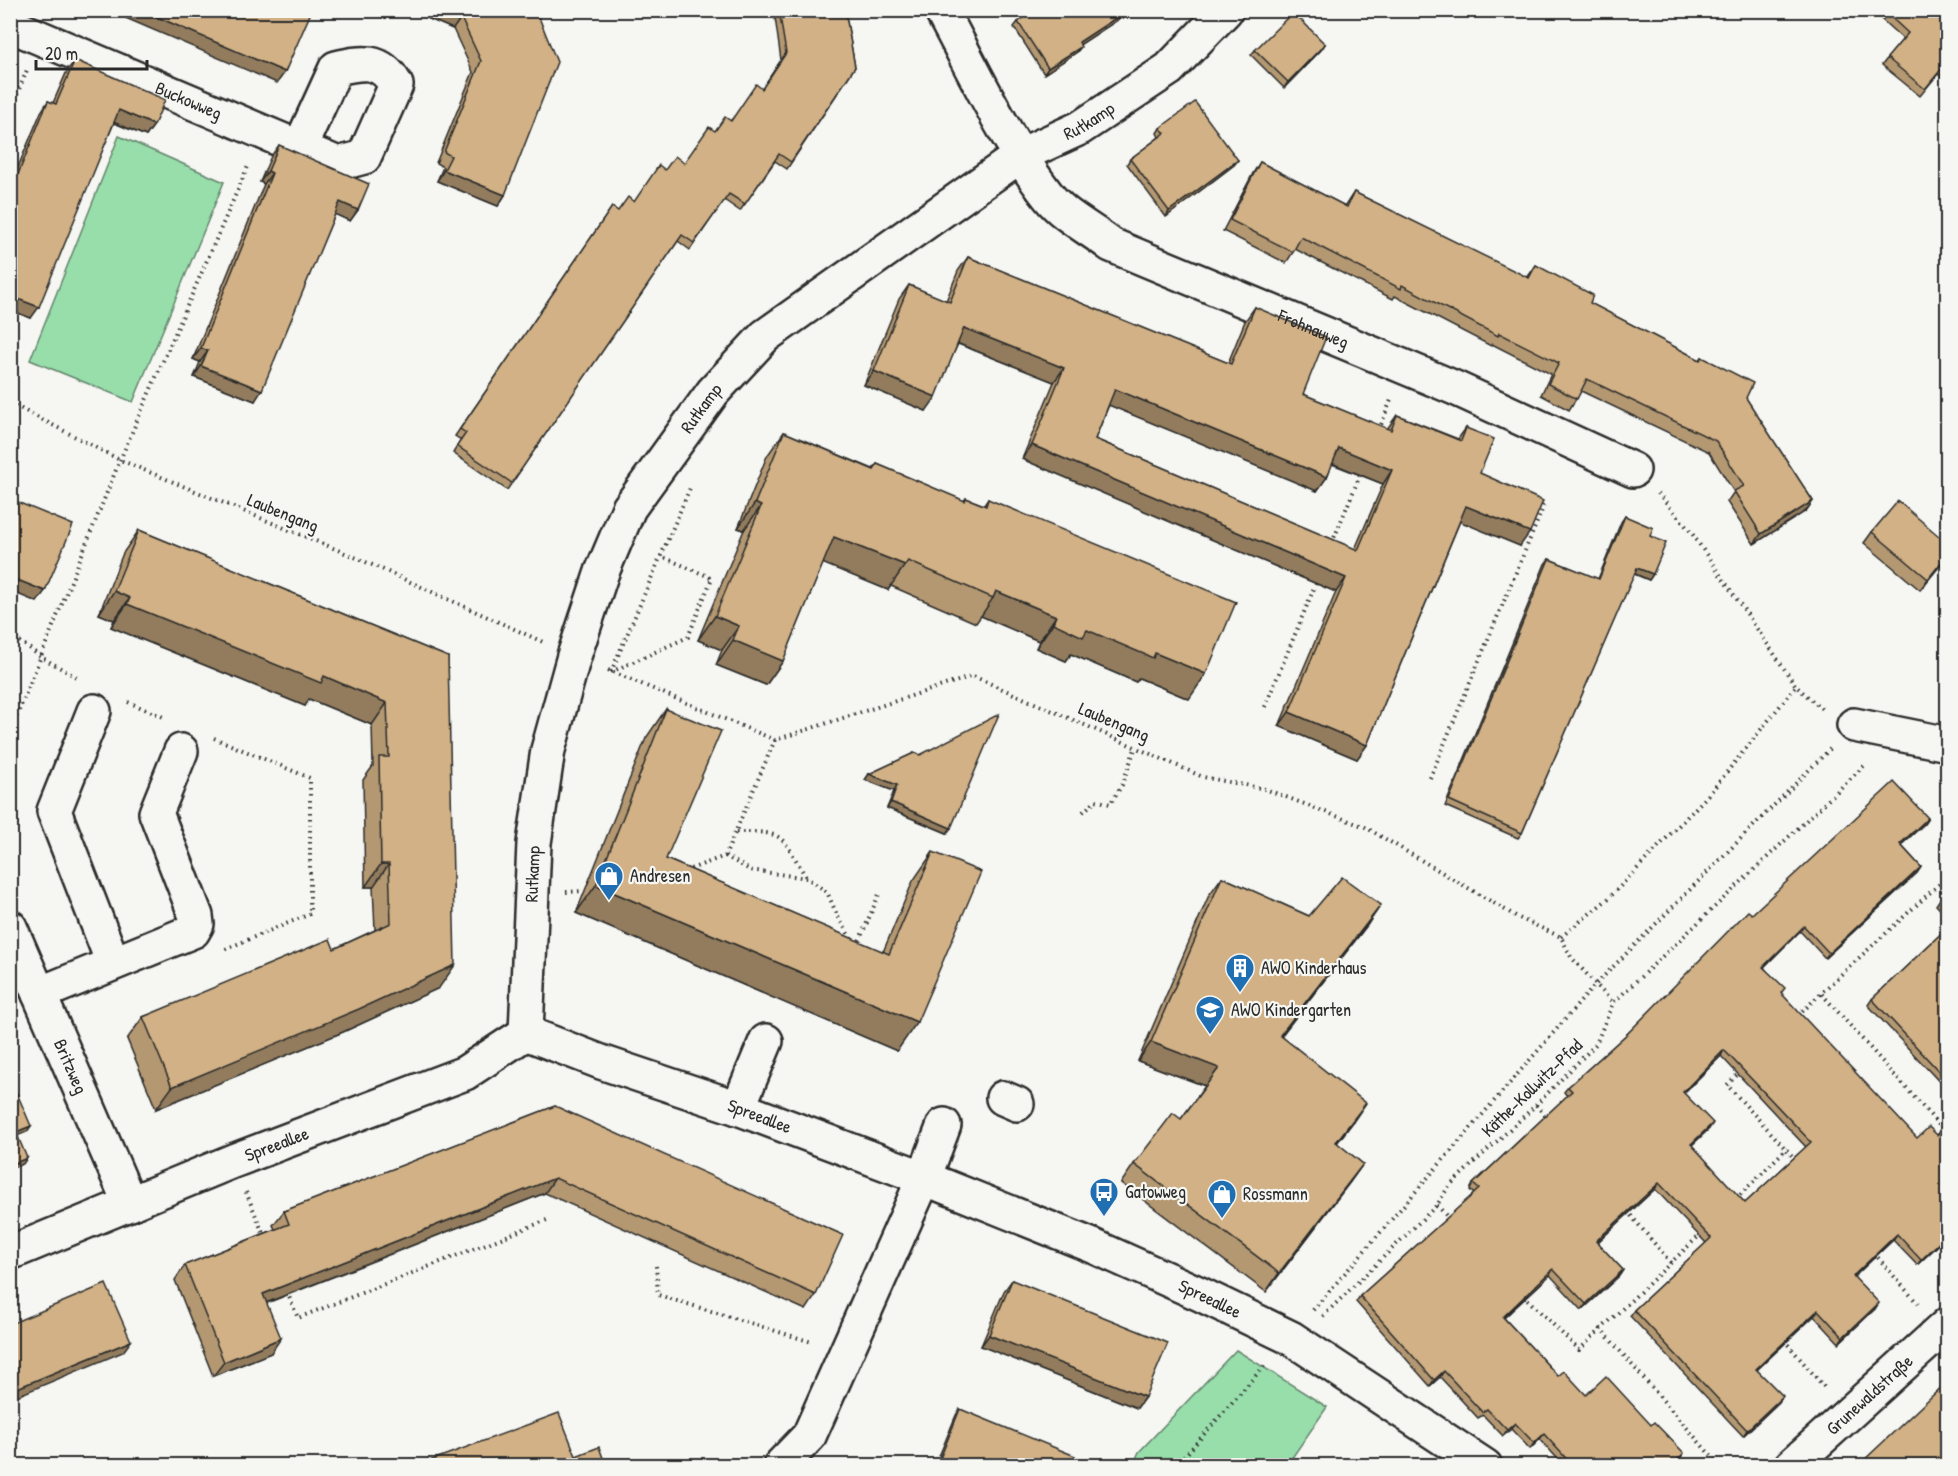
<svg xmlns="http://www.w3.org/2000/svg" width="1958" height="1476" font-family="'Patrick Hand',sans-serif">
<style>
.green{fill:#98deab;stroke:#62846b;stroke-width:1.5}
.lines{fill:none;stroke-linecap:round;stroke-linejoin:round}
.minor-casing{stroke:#2b2b2b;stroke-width:38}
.path{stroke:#2b2b2b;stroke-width:4;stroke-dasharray:1.5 4.5;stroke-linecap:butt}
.minor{stroke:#f6f6f2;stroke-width:33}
.wall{fill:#b49872;stroke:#2b2b2b;stroke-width:1.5;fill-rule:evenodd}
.shaded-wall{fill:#927c5d;stroke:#2b2b2b;stroke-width:1.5}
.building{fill:#d1b185;stroke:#2b2b2b;stroke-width:1.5;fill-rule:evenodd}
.labels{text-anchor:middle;stroke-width:4.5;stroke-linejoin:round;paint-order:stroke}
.street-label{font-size:18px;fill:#2b2b2b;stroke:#f6f6f2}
.poi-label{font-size:18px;fill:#2b2b2b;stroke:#f6f6f2;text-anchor:start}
</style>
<rect width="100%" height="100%" fill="#f6f6f2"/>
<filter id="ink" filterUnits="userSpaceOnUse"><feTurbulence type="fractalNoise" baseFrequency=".0167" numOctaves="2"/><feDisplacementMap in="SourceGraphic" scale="12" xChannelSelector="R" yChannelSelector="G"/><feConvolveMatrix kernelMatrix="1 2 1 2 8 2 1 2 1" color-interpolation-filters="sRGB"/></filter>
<g filter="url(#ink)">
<g class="green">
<polygon points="119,136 224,182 133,402 30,360"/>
<polygon points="1236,1350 1327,1407 1287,1465 1133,1465 1139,1452"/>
</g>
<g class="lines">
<g class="minor-casing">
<g id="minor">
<path id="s1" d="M941,10C973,69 1008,145 1049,197C1065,217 1091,229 1111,245L1455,388L1633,470"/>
<path id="s2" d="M10,25L338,164L364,157L396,85C381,58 362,62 336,68L299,149"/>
<polyline points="94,711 54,811 113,963"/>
<polyline points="1854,725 1948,744"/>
<path id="s3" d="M10,927L130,1204"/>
<polyline points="39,994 193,931 197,924 196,916 156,813 181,751"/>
<path id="s4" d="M526,1033L534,843L548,750L574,656L602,572L629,508L713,392L765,336L1021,155L1080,128L1169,69L1226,10"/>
<path id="s5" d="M526,1033L601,1062L738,1108L924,1178L1093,1246L1200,1294L1291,1338L1485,1466"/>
<polyline points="1003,1098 1017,1104"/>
<polyline points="738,1108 766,1041"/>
<path id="s6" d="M10,1253L233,1161L465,1073L526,1033"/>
<polyline points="780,1466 809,1436 924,1178 944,1125"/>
<path id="s7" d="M1791,1466L1948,1324"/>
</g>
</g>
<g class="path">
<polyline points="10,111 27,70"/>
<polyline points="10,403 120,460 357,558 543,642"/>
<polyline points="1379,430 1391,400"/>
<polyline points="1658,493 1691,532 1796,686 1823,710"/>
<polyline points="1332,543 1361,473"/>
<polyline points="10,634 41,657 78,678"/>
<polyline points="608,670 775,740 973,676 1203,777 1265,789 1365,827 1519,918 1561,937 1571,957 1613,1003"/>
<polyline points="611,672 690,488"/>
<polyline points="611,672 688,637 712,578 661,556"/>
<polyline points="128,702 166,718"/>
<polyline points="1265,707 1317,581"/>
<polyline points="10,733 120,460 249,164"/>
<polyline points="214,738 310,778 310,914 223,950"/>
<polyline points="1430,778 1545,503"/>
<polyline points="1083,812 1096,800 1110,804 1122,785 1136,746"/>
<path d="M736,832C787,831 781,836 806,877"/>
<polyline points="725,856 750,870 807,878 827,892 837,915 853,942"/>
<polyline points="685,871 725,856 775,740"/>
<polyline points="1948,876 1821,993 1948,1135"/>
<polyline points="566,892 584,891"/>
<polyline points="1561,937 1609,898 1710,793 1796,686"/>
<polyline points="857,946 880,892"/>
<polyline points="1798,1016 1821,993"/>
<polyline points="1741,1071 1727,1085 1796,1160"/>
<polyline points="1536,1105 1548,1119"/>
<polyline points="246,1192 265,1238"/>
<polyline points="1736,1199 1787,1148"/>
<polyline points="1437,1205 1451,1221"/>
<polyline points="1627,1211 1671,1263"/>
<polyline points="1874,1253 1918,1304"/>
<polyline points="656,1266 658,1295 812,1342"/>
<polyline points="287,1292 298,1318 547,1220"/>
<polyline points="1523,1295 1579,1350 1701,1234"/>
<polyline points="1313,1310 1594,986 1830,749"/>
<polyline points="1323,1316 1437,1205 1449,1186 1536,1105 1596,1044 1613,1003 1866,764"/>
<polyline points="1600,1328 1720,1466"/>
<polyline points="1784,1340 1826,1389"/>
<polyline points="1176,1466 1265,1365"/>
</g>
<use href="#minor" class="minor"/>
</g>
<g class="wall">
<polygon points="408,10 536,10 505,195 498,206 437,181 443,167 436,163 473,72 453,29"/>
<polygon points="774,10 845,10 855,67 787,169 775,161 740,211 724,200 690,250 678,241 507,490 453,453 461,440 455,436 612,207 618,211 634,202 665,170 684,163 715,131 730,121 762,89 781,60"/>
<polygon points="1871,10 1947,10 1947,81 1938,74 1920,96 1882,65 1903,39"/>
<polygon points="1018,22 1080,44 1077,52 1044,74 1014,27"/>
<polygon points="1325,44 1321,50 1284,88 1251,55 1255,50"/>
<polygon points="75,60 154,125 146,136 114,123 31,318 10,310 10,186 41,112 48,101 53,103 67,71"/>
<polygon points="1160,128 1238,160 1234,165 1166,217 1127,164 1130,159 1159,137 1157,133"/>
<polygon points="279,145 358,210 350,221 335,214 255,401 194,377 200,362 193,359 264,184 260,182 271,156"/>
<polygon points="1260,162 1345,206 1354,192 1527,278 1536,265 1590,303 1700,360 1702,357 1746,398 1813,501 1806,511 1754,544 1727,502 1734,492 1709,452 1581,391 1569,410 1541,395 1551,374 1492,344 1491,346 1395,296 1393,299 1295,249 1286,263 1223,231 1253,173"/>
<path d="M968,257L1228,363L1245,321L1255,307L1303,394L1387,429L1397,415L1458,439L1466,428L1480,473L1520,546L1460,521L1367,745L1357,759L1279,726L1336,592L1022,459L1054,382L958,344L926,411L864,385L899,299L909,285L946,301L958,271ZM1109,405L1317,491L1327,477L1332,464L1383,484L1355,549L1095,439Z"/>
<polygon points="784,432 873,469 877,464 964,501 966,498 984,505 988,499 1189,699 1139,678 1136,682 1071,654 1066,661 1036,648 1039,641 981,616 976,623 891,586 888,590 823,563 783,661 766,685 716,665 722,650 698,640 744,530 738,528 767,456"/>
<polygon points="1625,516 1650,536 1653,574 1649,580 1634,574 1522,833 1518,838 1445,806 1545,564 1549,559 1598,579 1621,522"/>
<polygon points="139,530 448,657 439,988 343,1032 156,1109 127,1039 143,1017 334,949 375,930 373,887 365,887 363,780 373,766 372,725 309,699 305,706 111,627 114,620 99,614 123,553"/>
<polygon points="1872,532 1947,557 1920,590 1864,543"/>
<polygon points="666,709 666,859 883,952 913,881 933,852 897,1051 576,913 646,738"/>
<polygon points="914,753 947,833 887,808 894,791 865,780 869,774"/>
<path d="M1928,818L1924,824L1901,845L1921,867L1917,873L1825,958L1800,931L1764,967L1947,1237L1917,1265L1893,1240L1854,1277L1875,1309L1839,1343L1814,1316L1757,1370L1779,1402L1743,1436L1630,1316L1634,1310L1706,1243L1655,1189L1597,1243L1623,1270L1619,1276L1582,1310L1550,1275L1504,1318L1558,1376L1680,1459L1673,1466H1564L1540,1439L1530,1449L1511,1429L1503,1436L1483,1415L1478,1418L1440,1377L1430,1386L1356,1302L1360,1296L1474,1194L1470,1190L1473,1184L1567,1096L1564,1092L1568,1087L1628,1033L1752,914ZM1721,1056L1806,1147L1745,1203L1691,1145L1709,1129L1684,1093Z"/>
<polygon points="1222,877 1309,916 1368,924 1281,1036 1353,1122 1337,1143 1363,1164 1350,1182 1266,1292 1121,1183 1134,1164 1181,1119 1205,1086 1138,1061 1209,895"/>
<polygon points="1947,892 1947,917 1936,905 1940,899"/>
<polygon points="1947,928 1947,1090 1868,1005 1872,999"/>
<polygon points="555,1106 816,1295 806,1310 545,1193 267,1303 271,1353 213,1376 175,1280 185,1265 275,1229 273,1225 284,1211"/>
<polygon points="1012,1280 1145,1397 1137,1408 981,1346 1004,1291"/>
<polygon points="960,1409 1070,1466 935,1466 956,1415"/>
</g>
<g class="shaded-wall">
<polygon points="107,10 141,10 285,72 277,83"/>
<polygon points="408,10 442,10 461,18 453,29"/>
<polygon points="1128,10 1133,10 1075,48 1079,42"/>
<polygon points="1325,44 1321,50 1284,88 1288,82"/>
<polygon points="1081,47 1077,52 1044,74 1048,68"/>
<polygon points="119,110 154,125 146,136 111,121"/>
<polygon points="1238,160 1234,165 1166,217 1169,211"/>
<polygon points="444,170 505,195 498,206 437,181"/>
<polygon points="268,171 272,173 264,184 260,182"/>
<polygon points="340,202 358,210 350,221 332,213"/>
<polygon points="10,296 39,307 31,318 10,310"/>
<polygon points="964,328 1064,368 1054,382 954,342"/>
<polygon points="201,348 208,351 200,362 193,359"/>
<polygon points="201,366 262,390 255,401 194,377"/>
<polygon points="874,371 936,397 926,411 864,385"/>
<polygon points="1115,389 1327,477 1317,491 1106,404"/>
<polygon points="1032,445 1346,578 1336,592 1022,459"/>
<polygon points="1339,448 1392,470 1383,484 1329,462"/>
<polygon points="1813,501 1806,511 1754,544 1761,534"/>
<polygon points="755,503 761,506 744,530 738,528"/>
<polygon points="1466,506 1530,532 1520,546 1456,520"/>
<polygon points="834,537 905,565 888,590 817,561"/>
<polygon points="1947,555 1947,557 1920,590 1928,579"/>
<polygon points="1637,568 1653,574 1649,580 1633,573"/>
<polygon points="10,577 45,591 37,602 10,591"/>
<polygon points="114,591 130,598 114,620 99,614"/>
<polygon points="996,591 1056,616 1039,641 981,616 993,598"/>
<polygon points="127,604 324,676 387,703 372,725 309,699 305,706 111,627"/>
<polygon points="715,616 739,626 722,650 698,640"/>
<polygon points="1053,623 1087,630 1155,653 1206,674 1189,699 1139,678 1136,682 1071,654 1066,661 1036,648"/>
<polygon points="733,640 783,661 766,685 716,665"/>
<polygon points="1289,712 1367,745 1357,759 1279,726"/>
<polygon points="869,774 897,785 894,791 865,780"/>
<polygon points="891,802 951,828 947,833 887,808"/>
<polygon points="1928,818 1924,824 1896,850 1900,844"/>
<polygon points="381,864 389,864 373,887 365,887"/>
<polygon points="1921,867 1917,873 1825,958 1829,953"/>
<polygon points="596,885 917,1022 897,1051 576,913"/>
<polygon points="1381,905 1368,924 1267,1054 1280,1035"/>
<polygon points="1804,926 1800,931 1759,972 1763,967"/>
<polygon points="455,965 439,988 343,1032 156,1109 172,1087"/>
<polygon points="1151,1042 1219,1068 1206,1086 1138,1061"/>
<polygon points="1724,1050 1721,1056 1679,1097 1683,1092"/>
<polygon points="1366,1103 1353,1122 1323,1161 1336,1142"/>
<polygon points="1713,1123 1709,1129 1687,1150 1691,1144"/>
<polygon points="31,1126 27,1132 12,1138 16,1132"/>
<polygon points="27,1158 23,1164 10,1169 10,1165"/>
<polygon points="1363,1164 1350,1182 1266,1292 1279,1273"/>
<polygon points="555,1178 545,1193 253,1308 263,1294"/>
<polygon points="1659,1183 1655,1189 1592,1247 1596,1241"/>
<polygon points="1897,1234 1893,1240 1849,1281 1853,1276"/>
<polygon points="1947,1235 1947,1237 1917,1265 1921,1260"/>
<polygon points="1553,1269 1550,1275 1499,1322 1503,1317"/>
<polygon points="1623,1270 1619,1276 1582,1310 1586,1304"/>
<polygon points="1879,1303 1875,1309 1839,1343 1843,1337"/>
<polygon points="1818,1310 1814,1316 1752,1374 1756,1369"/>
<polygon points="989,1335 1145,1397 1137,1408 981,1346"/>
<polygon points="281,1338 271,1353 213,1376 224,1362"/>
<polygon points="131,1341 123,1352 10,1399 10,1391"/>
<polygon points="1444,1371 1440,1377 1430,1386 1434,1380"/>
<polygon points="1783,1396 1779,1402 1743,1436 1747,1430"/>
<polygon points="1515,1423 1511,1429 1503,1436 1507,1430"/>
<polygon points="1544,1434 1540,1439 1530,1449 1534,1443"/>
<polygon points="1684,1453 1680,1459 1673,1466 1671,1466"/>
</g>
<g class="building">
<polygon points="141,10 312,10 285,72"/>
<polygon points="442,10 536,10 557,62 505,195 444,170 451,156 444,152 481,61 461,18"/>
<polygon points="779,10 845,10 855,67 791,162 779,154 745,204 729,194 694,243 682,235 512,483 457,446 466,433 460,429 612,207 618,211 628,197 634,202 659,165 665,170 675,156 684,163 709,127 715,131 725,117 731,121 756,84 762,89 786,53"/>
<polygon points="1035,10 1128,10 1079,42 1081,47 1048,68 1018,22"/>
<polygon points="1883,10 1947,10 1947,71 1943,67 1925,89 1887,58 1908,33"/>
<polygon points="1293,12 1325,44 1288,82 1255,50"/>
<polygon points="75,60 165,100 154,125 119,110 39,307 10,296 10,194 48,101 56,104"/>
<polygon points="1195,102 1238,160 1169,211 1130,159 1165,133 1160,128"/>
<polygon points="279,145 369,184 358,210 340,202 262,390 201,366 208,351 201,348 272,173 268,171"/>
<polygon points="1260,162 1347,207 1354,192 1529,278 1536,265 1593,295 1590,303 1700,360 1702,357 1753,383 1746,398 1813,501 1761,534 1734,491 1744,486 1716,441 1587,379 1577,399 1548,384 1559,363 1499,333 1498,336 1402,285 1401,289 1301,237 1293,252 1230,220"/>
<path d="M968,257L1231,364L1255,307L1326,337L1303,394L1391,430L1397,415L1461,441L1466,428L1494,439L1480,473L1543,501L1530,532L1466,506L1367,745L1289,712L1346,578L1032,445L1064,368L964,328L936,397L874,371L909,285L950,302ZM1115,389L1327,477L1339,448L1392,470L1358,550L1095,439Z"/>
<polygon points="784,432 874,470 877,464 965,501 966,498 986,506 988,499 1236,602 1206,674 1155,653 1153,658 1087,630 1083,637 1053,623 1056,616 996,591 993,598 908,561 905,565 834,537 783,661 733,640 739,626 715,616 761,506 755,503"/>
<polygon points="10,499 73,525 45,591 10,577"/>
<polygon points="1898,501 1947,543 1947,555 1928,579 1872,532"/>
<polygon points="1625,516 1653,528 1650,536 1666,543 1653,574 1637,568 1522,833 1449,800 1549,559 1599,579"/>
<polygon points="139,530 448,657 455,965 359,1009 172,1087 143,1017 330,939 334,949 391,923 389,864 381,864 379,757 389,757 387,703 324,676 321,683 127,604 130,598 114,591"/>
<polygon points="666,709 721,731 666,859 889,954 933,852 981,872 917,1022 596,885"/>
<polygon points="999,714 951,828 891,802 897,785 869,774 914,753 920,755"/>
<path d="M1894,782L1928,818L1900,844L1921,867L1829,953L1804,926L1763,967L1785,988L1781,993L1917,1138L1929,1127L1937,1135L1947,1124V1235L1921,1260L1897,1234L1853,1276L1879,1303L1843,1337L1818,1310L1756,1369L1783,1396L1747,1430L1634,1310L1711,1238L1659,1183L1596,1241L1623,1270L1586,1304L1553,1269L1503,1317L1558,1376L1564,1371L1586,1395L1606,1376L1651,1425L1654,1422L1684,1453L1671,1466H1573L1544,1434L1534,1443L1515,1423L1507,1430L1487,1409L1482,1412L1444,1371L1434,1380L1360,1296L1479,1189L1473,1184L1572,1091L1568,1087L1628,1033L1748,911L1752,914ZM1724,1050L1811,1142L1745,1203L1691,1144L1713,1123L1683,1092Z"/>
<polygon points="1222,877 1309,916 1342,877 1381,905 1280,1035 1366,1103 1336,1142 1363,1164 1279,1273 1134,1164 1173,1113 1181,1119 1219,1068 1151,1042"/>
<polygon points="1947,892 1947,907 1940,899"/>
<polygon points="1947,928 1947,1080 1872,999"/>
<polygon points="10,1077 31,1126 16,1132 27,1158 10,1165"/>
<polygon points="555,1106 843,1235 816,1295 555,1178 263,1294 281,1338 224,1362 185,1265 289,1224 284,1211"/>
<polygon points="1012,1280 1168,1343 1145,1397 989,1335"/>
<polygon points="106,1284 131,1341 10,1391 10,1324"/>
<polygon points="1947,1382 1947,1466 1866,1466 1862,1462"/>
<polygon points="960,1409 1075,1456 1070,1466 937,1466"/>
<polygon points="559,1413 576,1456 599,1447 606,1466 416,1466"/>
</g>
</g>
<defs>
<g id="shop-pin" transform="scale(1.5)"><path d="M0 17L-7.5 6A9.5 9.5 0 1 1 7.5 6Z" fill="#1f6fb2" stroke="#f6f6f2"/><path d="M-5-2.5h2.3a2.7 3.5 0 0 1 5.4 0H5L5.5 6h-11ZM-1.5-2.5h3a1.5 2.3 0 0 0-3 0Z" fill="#fff"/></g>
<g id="building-pin" transform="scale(1.5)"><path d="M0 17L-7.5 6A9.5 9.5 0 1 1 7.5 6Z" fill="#1f6fb2" stroke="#f6f6f2"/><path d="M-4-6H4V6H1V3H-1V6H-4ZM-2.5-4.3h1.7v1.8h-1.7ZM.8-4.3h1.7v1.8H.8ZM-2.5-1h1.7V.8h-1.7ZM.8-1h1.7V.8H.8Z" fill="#fff"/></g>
<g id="school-pin" transform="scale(1.5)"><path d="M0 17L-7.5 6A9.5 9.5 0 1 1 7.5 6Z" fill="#1f6fb2" stroke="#f6f6f2"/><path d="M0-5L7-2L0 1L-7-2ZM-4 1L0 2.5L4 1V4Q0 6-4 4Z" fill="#fff"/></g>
<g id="bus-pin" transform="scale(1.5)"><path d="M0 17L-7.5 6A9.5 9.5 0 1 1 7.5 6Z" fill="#1f6fb2" stroke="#f6f6f2"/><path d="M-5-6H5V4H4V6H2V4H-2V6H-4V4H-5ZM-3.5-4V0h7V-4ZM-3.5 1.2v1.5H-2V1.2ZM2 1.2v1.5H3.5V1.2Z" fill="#fff"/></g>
</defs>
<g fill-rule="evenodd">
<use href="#shop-pin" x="609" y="876"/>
<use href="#building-pin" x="1240" y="968"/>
<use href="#school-pin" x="1210" y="1010"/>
<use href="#bus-pin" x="1104" y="1192"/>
<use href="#shop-pin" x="1222" y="1194"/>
</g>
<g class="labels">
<g class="street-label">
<text dy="6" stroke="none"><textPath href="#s2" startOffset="194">Buckowweg</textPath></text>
<text dy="6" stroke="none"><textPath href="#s4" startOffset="1149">Rutkamp</textPath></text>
<text dy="6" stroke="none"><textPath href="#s1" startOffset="514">Frohnauweg</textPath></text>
<text dy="6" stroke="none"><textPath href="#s4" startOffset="663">Rutkamp</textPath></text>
<text transform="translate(283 513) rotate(22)" y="6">Laubengang</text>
<text transform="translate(1114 722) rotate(23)" y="6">Laubengang</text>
<text dy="6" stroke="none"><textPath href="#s4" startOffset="159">Rutkamp</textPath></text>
<text dy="6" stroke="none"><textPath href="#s3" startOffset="152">Britzweg</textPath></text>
<text transform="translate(1532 1088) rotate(-44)" y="6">Käthe-Kollwitz-Pfad</text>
<text dy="6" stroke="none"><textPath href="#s5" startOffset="248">Spreeallee</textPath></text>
<text dy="6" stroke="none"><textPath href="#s6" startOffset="288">Spreeallee</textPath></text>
<text dy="6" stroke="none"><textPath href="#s5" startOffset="734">Spreeallee</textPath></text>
<text dy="6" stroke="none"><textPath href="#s7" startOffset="106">Grunewaldstraße</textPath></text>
</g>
<g class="poi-label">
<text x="630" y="882">Andresen</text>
<text x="1261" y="974">AWO Kinderhaus</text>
<text x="1231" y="1016">AWO Kindergarten</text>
<text x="1125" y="1198">Gatowweg</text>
<text x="1243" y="1200">Rossmann</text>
</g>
</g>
<rect width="1958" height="1476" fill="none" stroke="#f6f6f2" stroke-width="36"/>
<rect x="18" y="18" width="1922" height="1440" fill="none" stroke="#2b2b2b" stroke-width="2" filter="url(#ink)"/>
<path d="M36 60v9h111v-9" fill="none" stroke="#2b2b2b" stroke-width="3"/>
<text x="45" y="60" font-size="18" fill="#2b2b2b" stroke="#f6f6f2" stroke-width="4.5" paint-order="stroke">20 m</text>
</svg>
